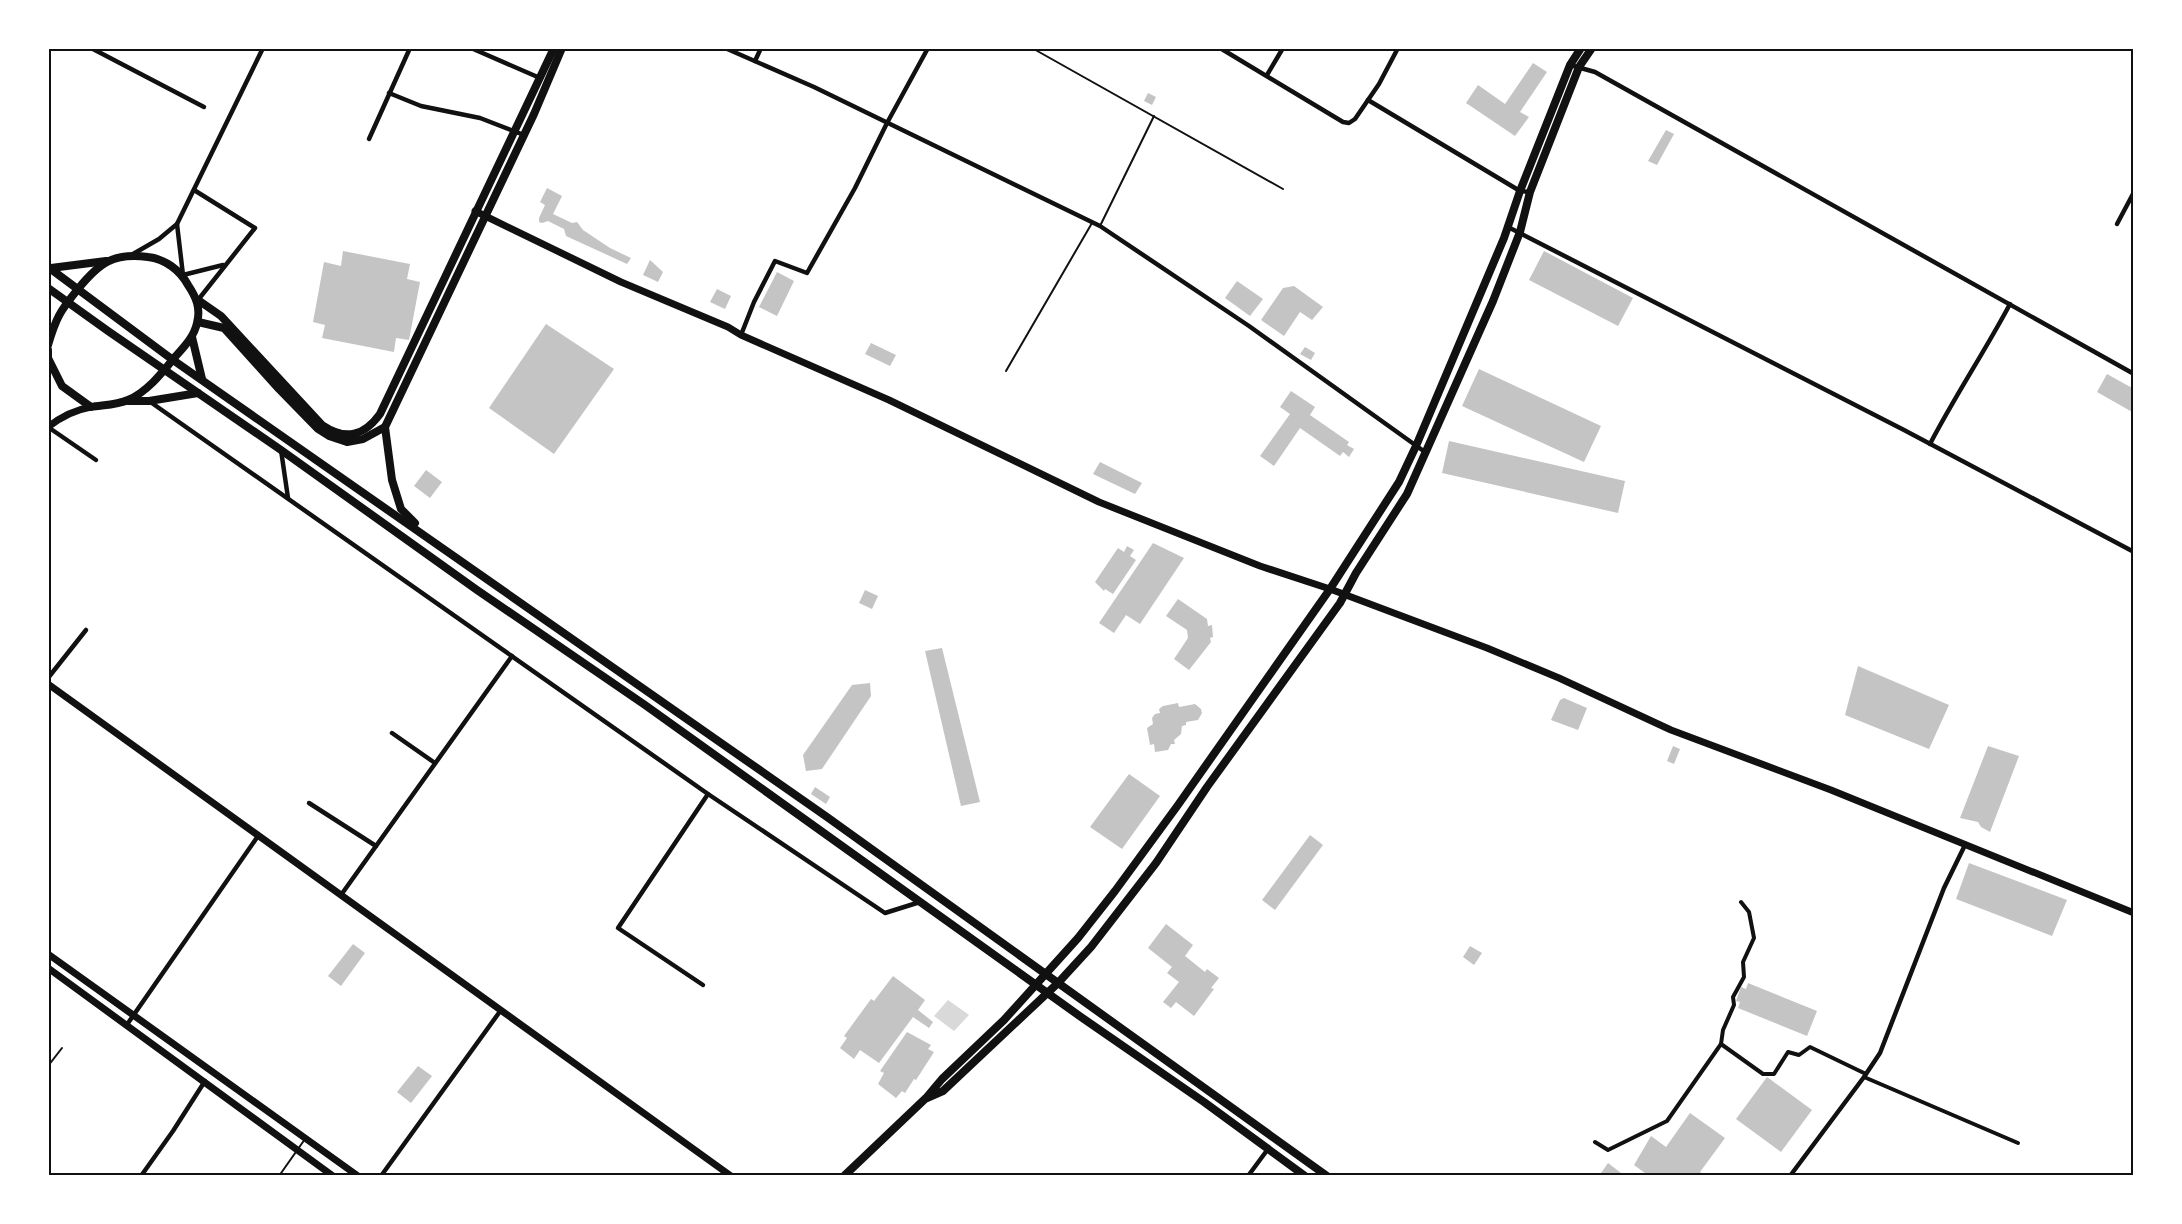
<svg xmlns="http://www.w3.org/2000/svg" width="2182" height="1224" font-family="'Fira Sans',sans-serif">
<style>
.water{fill:#d9d9d9}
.building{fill:#c4c4c4}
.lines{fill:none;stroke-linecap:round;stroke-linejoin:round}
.service{stroke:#111;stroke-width:2}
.pedestrian{stroke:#111;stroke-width:4}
.minor{stroke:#111;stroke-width:4.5}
.secondary{stroke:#111;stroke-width:7}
.primary{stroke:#111;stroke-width:8}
.neatline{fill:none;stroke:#111;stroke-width:2}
</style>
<rect width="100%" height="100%" fill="#fff"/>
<polygon class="water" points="948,1000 969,1015 954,1031 934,1016"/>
<g class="building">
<polygon points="1533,63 1547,72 1520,112 1529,117 1515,136 1466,103 1478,85 1505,104"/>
<polygon points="1148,93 1156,97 1152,105 1144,101"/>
<polygon points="1666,130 1674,134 1657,165 1648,161"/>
<polygon points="547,188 562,196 553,214 572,223 577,222 583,230 610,248 631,258 627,264 566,236 564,229 548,221 542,223 539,222 539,218 545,205 540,202"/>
<polygon points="343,251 410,264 407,279 420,282 409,340 396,338 394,352 322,338 325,325 313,322 324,262 341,266"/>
<polygon points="1544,251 1633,298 1618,326 1529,280"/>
<polygon points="650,260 663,272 658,282 643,275"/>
<polygon points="777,272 794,281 777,316 759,307"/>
<polygon points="1237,281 1263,299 1250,316 1225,298"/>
<polygon points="1294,286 1323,307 1312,320 1300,312 1284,336 1261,320 1283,288"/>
<polygon points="717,289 731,296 725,309 710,302"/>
<polygon points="546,324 614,369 554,454 489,408"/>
<polygon points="871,343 896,355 890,366 865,354"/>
<polygon points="1305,347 1315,353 1311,360 1300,354"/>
<polygon points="1479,369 1601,426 1584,462 1462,406"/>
<polygon points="2107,374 2134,389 2134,413 2097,392"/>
<polygon points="1291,391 1315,407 1310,415 1349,442 1347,445 1354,449 1349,457 1343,452 1340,456 1300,428 1274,466 1260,456 1290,414 1280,407"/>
<polygon points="1449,441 1625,481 1618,513 1442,473"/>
<polygon points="1100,462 1142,483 1135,494 1093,474"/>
<polygon points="426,470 442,482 430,498 414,486"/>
<polygon points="1153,543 1184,558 1140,624 1126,615 1114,633 1099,623"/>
<polygon points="1127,546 1134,550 1130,556 1136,560 1113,594 1105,589 1104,591 1095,582 1118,548 1124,552"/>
<polygon points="865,590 878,596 872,609 859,603"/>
<polygon points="1178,599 1207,619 1208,626 1212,625 1213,637 1210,638 1211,642 1189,670 1174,659 1188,638 1187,630 1166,616"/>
<polygon points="942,648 980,802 961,806 925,651"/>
<polygon points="1858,666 1949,705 1929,749 1845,715"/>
<polygon points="870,683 871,696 822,769 806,771 803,755 852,685"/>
<polygon points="1564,698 1587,708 1578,730 1551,720 1560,700"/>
<polygon points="1178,703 1179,707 1195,704 1201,709 1202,713 1198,720 1186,722 1186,725 1182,726 1181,734 1174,740 1175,744 1171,744 1168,750 1155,752 1154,744 1150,745 1147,728 1153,724 1152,718 1155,714 1160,713 1159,709 1163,706"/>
<polygon points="1673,746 1680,749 1674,764 1667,761"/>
<polygon points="1988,746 2019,756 1990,832 1981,827 1978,822 1960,818"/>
<polygon points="1129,774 1160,796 1122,849 1090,827"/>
<polygon points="815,787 830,797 826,804 811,794"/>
<polygon points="1310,835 1323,845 1275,910 1262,900"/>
<polygon points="1969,863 2067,900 2052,936 1956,899"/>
<polygon points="1166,924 1193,945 1185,956 1205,972 1207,969 1219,978 1211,988 1214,989 1194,1016 1176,1002 1171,1008 1163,1002 1179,982 1167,973 1172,967 1148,948"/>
<polygon points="353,944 365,953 341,986 328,976"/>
<polygon points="1470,946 1482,953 1474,965 1463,957"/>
<polygon points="893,976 925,1000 918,1010 933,1022 929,1028 913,1017 879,1063 860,1050 854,1059 840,1048 847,1038 844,1036 871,999 874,1001"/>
<polygon points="1748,983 1817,1011 1807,1036 1738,1008 1740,1002 1736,1001 1741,987 1746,989"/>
<polygon points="907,1032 931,1045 928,1049 934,1052 916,1080 914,1079 905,1093 902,1091 896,1098 878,1084 884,1073 880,1071"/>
<polygon points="418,1066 432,1076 411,1103 397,1092"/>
<polygon points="1767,1077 1812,1110 1781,1152 1736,1119"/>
<polygon points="1690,1113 1725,1138 1700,1172 1703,1174 1701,1176 1649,1176 1634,1165 1651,1136 1666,1147"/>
<polygon points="1608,1163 1625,1176 1599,1176"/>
</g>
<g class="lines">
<g class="service">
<polyline points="1032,48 1283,189"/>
<polyline points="1101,224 1154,116"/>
<polyline points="1006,371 1092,223"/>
<polyline points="48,1066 62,1048"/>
<polyline points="279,1176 305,1139"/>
</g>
<g class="pedestrian">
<polyline points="1721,1044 1723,1030 1734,1005 1733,997 1744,977 1743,962 1754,938 1749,912 1741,902"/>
<polyline points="1864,1077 2018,1143"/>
<polyline points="1595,1142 1608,1150 1667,1121 1721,1044 1763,1074 1774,1074 1788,1052 1799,1055 1810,1047 1866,1074"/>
</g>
<g class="minor">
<polyline points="91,48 204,107"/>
<polyline points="471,48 540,78"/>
<polyline points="725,48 814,87 1100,226 1249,326 1425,452"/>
<polyline points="1220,48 1343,122 1349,123 1355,119 1379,84 1398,48"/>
<polyline points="755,61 761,48"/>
<polyline points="1570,65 1595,72 2134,374"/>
<polyline points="1267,75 1283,48"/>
<polyline points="389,93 421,106 480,118 524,135"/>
<polyline points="1368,100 1520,191 1530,192"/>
<polyline points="369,139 410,48"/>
<polyline points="194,190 255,228 198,300"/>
<polyline points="177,224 183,275 223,265"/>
<polyline points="2117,224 2134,192"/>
<polyline points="1508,227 1904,430 2134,552"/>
<polyline points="133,254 159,239 177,224 263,48"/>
<polyline points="741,335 754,302 775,261 807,273 855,188 887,123 928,48"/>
<polyline points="149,401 708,794 885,913 920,902"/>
<polyline points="48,427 96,460"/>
<path d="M1930,444C1955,396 1985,351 2010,304"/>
<polyline points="281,450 288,498"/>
<polyline points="48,678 86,630"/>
<polyline points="392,733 435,763"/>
<polyline points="309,803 376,846"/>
<polyline points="341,895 512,656"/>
<polyline points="703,985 618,928 708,794"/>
<polyline points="126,1026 258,836"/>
<polyline points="141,1176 173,1131 205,1081"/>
<polyline points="381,1176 501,1010"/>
<polyline points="1248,1176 1268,1149"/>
<polyline points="1790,1176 1864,1077 1880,1053 1944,888 1965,845"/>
</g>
<g class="secondary">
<polyline points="475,211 621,282 728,327 741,335 889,400 1099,502 1260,566 1330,589 1487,648 1559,678 1671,730 1831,790 2134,913"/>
<path d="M48,427C62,416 74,410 91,407"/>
<polyline points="48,684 731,1176"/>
<polyline points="48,954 358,1176"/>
<polyline points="48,968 333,1176"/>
</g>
<g class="primary">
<polyline points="48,267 173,360 827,817 1327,1176"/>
<polyline points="51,268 106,261"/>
<polyline points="48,288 108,331 281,450 477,590 645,705 1081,1017 1204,1102 1305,1176"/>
<path d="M198,300L221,316L322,425C346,441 364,436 380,414L554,48"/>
<polyline points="198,322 224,328 279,389 318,429 329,436 347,442 363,439 385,427 534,114 562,48"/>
<polyline points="192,337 202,379"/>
<path d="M48,345C56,318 60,311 78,289C99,263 114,252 148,257C165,259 180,270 188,285C196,297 201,308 197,323C194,337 184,347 175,357C162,373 147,392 128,400C117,405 103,405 91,407L62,386L48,358V350"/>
<polyline points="128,401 149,401 198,393"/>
<polyline points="385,427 392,480 401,509 415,523"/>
<polyline points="927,1098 943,1091 1058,983 1091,947 1156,863 1207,787 1340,603 1356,573 1407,494 1493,301 1520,232 1530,192 1579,67 1592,48"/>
<polyline points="844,1176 926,1098 942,1079 1004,1020 1078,938 1115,891 1178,805 1330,589 1399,482 1416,446 1504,238 1520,191 1570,65 1581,48"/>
</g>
</g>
<rect width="2182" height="1224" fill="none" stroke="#ffffff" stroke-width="99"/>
<rect x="50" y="50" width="2082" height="1124" class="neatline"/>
</svg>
